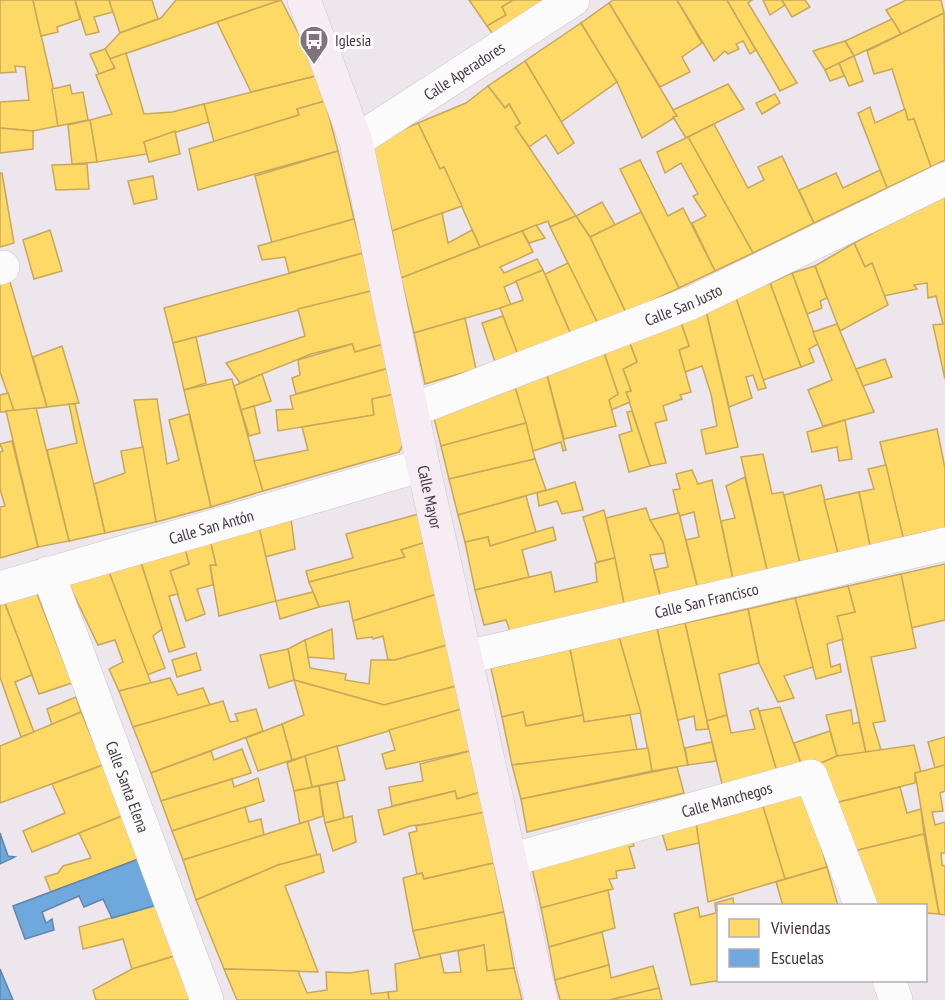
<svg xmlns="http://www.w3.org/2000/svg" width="945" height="1000" font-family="'PT Sans Narrow',sans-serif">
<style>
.homes{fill:#ffd966;stroke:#c7a75c;stroke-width:1.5}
.schools{fill:#6fa8dc;stroke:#6285ae;stroke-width:1.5}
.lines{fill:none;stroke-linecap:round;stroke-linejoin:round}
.street-casing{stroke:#ccc3cc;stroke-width:34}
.secondary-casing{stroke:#d3c3d1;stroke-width:34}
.street{stroke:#fcfbfc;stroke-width:33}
.secondary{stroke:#f6edf4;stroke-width:33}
.labels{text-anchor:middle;stroke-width:6;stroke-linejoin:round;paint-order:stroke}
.poi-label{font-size:16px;fill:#434;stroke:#fff;text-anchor:start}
.street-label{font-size:16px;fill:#434;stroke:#fff}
</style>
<rect width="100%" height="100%" fill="#eee6ed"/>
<g class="homes">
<polygon points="0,0 33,0 53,87 58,126 33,131 0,128 0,102 29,100 25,67 15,66 16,72 0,73"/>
<polygon points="33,0 75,0 80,19 57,27 58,32 41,36"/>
<polygon points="75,0 109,0 113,12 94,17 99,32 86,35"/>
<polygon points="109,0 152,0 158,19 120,33"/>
<polygon points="176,0 281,0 110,59 105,49 120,33 161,18"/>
<polygon points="281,0 320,75 251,92 217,22"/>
<polygon points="469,0 513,0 502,7 506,15 487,26"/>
<polygon points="513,0 560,0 499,43 487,26 506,15 502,7"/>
<polygon points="613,0 677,0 702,43 682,57 690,72 660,87 609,3"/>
<polygon points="677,0 727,0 756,50 750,54 743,41 736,44 739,49 728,54 725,51 714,61"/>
<polygon points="727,0 752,0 748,3 797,83 780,91"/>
<polygon points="763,0 782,0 785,5 770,15"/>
<polygon points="782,0 805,0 810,7 792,17"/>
<polygon points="906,0 941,0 944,13 901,34 886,10"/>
<polygon points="609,3 677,116 642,138 617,82 581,23"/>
<polygon points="944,13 945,160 931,167 914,119 908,120 892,69 874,74 867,51"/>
<polygon points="892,19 901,34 854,56 845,41"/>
<polygon points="581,23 617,82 561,122 525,61"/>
<polygon points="845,41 854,56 825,70 813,51"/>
<polygon points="105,49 115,68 99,74 90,54"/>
<polygon points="126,53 144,114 172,112 204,104 209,122 144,142 147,154 97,162 90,120 112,114 96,75 115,68 110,59"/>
<polygon points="854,56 863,81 849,86 839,63"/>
<polygon points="525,61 574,143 558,154 546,135 529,147 515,127 520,123 509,104 505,108 488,86"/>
<polygon points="839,63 844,76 830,81 825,70"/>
<polygon points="320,75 325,101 297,109 299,115 214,142 204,104"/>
<polygon points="728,84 744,109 686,138 673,117 677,116 673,110"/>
<polygon points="70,85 72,94 83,92 88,120 58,126 52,89"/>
<polygon points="488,86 505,108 509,104 520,123 515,127 576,216 550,227 548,221 480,247 444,167 440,169 418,123 466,103"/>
<polygon points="775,94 780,103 762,114 756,103"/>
<polygon points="325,101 338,151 198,190 189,149 299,115 297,109"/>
<polygon points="870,107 875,123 905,109 908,120 914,119 931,167 887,188 858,113"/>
<polygon points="90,120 97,162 72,164 68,125"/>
<polygon points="418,123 440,169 444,167 462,206 392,231 372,143"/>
<polygon points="714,124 748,188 764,180 758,167 782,156 814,223 753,253 688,137"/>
<polygon points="0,128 33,131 33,149 0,153"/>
<polygon points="175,131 180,154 149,162 144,142"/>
<polygon points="688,137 753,253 715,271 692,223 706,216 693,196 698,194 681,163 665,173 657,152"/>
<polygon points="338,151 354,219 272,243 255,176"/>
<polygon points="640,160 668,216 683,208 715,271 679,288 620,169"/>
<polygon points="87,164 89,189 56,190 52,165"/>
<polygon points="880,170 887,188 814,223 799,190 836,173 843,188"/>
<polygon points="0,173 2,173 14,243 0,247"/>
<polygon points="153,176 157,199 134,204 128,181"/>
<polygon points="945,194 945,379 933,325 943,324 936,296 928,298 927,283 914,285 917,289 884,296 872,263 865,267 854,243"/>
<polygon points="602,202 615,225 590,237 576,216"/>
<polygon points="641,212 679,288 626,313 590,237"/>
<polygon points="442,213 448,243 472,230 480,247 401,278 392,231"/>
<polygon points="576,216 590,237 626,313 599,326 550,227"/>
<polygon points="354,219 363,253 289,273 285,257 262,260 258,246"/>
<polygon points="536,225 545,238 529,243 522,231"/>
<polygon points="50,230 62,271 34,279 23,240"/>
<polygon points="522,231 533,252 500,267 504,273 537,259 543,270 504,287 511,305 414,333 401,278"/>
<polygon points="854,243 865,267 872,263 888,305 840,331 815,266"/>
<polygon points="363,253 371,291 173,343 164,308"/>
<polygon points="568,263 599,326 572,337 545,274"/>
<polygon points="815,266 827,298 820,301 822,308 807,314 792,273"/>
<polygon points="543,270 572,337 518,355 500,308 523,300 516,281"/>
<polygon points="792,273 818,344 809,349 814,362 801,367 770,283"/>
<polygon points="10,282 47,407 14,411 0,372 0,284"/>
<polygon points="770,283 801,367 763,380 735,295"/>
<polygon points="371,291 384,344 355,352 352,344 311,354 240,383 226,363 305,336 298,309"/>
<polygon points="735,295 766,388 758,390 753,375 746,377 752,398 729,407 705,307"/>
<polygon points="705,307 738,447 706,454 701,430 717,426 711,394 702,366 685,372 679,350 689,346 679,317"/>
<polygon points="503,316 518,355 495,362 482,323"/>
<polygon points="679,317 689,346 679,350 691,392 680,395 682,399 663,406 667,420 655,423 666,463 650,466 626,392 631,391 623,369 637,362 627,336"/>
<polygon points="465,318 476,369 425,384 414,333"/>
<polygon points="837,324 874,412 823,426 808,390 832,380 813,332"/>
<polygon points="627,336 637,362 623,369 631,391 626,392 630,402 611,410 609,400 618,394 602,347"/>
<polygon points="196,337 206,383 184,390 173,343"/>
<polygon points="352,344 355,352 384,344 389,368 296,394 292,378 300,375 298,360"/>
<polygon points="62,346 79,403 47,407 33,357"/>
<polygon points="602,347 618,394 609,400 616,426 564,439 546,371"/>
<polygon points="885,359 892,377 863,386 856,369"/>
<polygon points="389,368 395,394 372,399 374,415 278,431 276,410 293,409 290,396"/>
<polygon points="546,371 566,450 563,451 561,442 533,451 514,384"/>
<polygon points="262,374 271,401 241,410 234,386"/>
<polygon points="232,379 263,491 211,507 184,390"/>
<polygon points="514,384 526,423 441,446 432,410"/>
<polygon points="8,393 14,411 0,412 0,395"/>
<polygon points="395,394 406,439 399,452 263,491 254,461 308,450 302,427 374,415 372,399"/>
<polygon points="157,399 167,464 179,460 169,420 189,414 211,507 156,522 134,400"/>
<polygon points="69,404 75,404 105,533 69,541 47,450 77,443"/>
<polygon points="254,406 260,433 249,436 241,410"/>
<polygon points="36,408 69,541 38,547 6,411"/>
<polygon points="632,411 650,466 629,472 619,435 632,431 627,412"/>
<polygon points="845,420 852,459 839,461 837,447 812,452 807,432"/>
<polygon points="526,423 535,459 449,479 441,446"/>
<polygon points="937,429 945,468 945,528 903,537 880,442"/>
<polygon points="12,441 38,547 0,558 0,507 5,506 0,489 0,452 3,451 0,444"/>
<polygon points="143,447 156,522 105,533 94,484 125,473 121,451"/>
<polygon points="763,454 772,494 783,492 784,495 800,563 767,570 741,457"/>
<polygon points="535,459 546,490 458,515 449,479"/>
<polygon points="886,465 903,537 870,546 859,492 874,489 868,469"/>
<polygon points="692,470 698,484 712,480 733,579 697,586 686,540 699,537 694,512 679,516 673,490 680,489 676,474"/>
<polygon points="745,477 767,570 733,579 721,521 735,518 726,486"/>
<polygon points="575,482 583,510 562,514 557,501 539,506 537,493"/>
<polygon points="821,485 838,553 800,563 784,495"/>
<polygon points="859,492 870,546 838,553 824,500"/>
<polygon points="526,496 536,532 490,546 488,537 465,542 458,515"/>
<polygon points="646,508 650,520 663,542 666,553 650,555 660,595 624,604 606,518"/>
<polygon points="604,510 615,558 597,562 583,517"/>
<polygon points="290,511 295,549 265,557 257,518"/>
<polygon points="422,513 429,541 401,550 405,557 309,582 306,571 353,558 346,534"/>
<polygon points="679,513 697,586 660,595 654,570 668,567 663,542 650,520"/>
<polygon points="257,518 276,601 219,616 210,565 216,565 208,532"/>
<polygon points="553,527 556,540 522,550 529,577 475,590 465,542 488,537 490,546"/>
<polygon points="208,532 216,565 210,565 213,585 197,589 205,614 186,621 170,571 189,564 183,541"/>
<polygon points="183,541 189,564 170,571 178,594 169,596 185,647 169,652 138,553"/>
<polygon points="429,541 440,593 353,621 349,601 319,607 309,582 405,557 401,550"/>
<polygon points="138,553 162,629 153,636 165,668 147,675 106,564"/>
<polygon points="615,558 624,604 510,631 506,620 484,625 475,590 551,572 555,592 597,582 595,563"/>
<polygon points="106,564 151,683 119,691 109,669 123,662 115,640 98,645 66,578"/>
<polygon points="945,564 945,620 911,628 901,574"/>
<polygon points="901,574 916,648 871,657 885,721 873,723 881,750 866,753 837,616 855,612 848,586"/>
<polygon points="848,586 855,612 837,616 843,639 827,644 831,667 840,664 841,672 816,679 795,598"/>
<polygon points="35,589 72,683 39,694 4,601"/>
<polygon points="313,592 319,607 280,619 276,601"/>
<polygon points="440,593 451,644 395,660 388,660 383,636 373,639 372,637 357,639 353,621"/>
<polygon points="795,598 813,667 784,676 794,698 778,702 759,663 748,609"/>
<polygon points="4,601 32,675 15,682 34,732 21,737 0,677 0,603"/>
<polygon points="748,609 759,663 719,674 727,715 707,721 685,623"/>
<polygon points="685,623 707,721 708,729 696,730 694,716 678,720 657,629"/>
<polygon points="332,629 334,659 307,657 305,640"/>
<polygon points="657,629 688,765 652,771 641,716 619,637"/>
<polygon points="619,637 641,713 584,722 570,649"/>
<polygon points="305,640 310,668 346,674 345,680 369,684 371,660 395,660 451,644 460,685 384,705 294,680 288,649"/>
<polygon points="288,649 294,680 269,688 260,655"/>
<polygon points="570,649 583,715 526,726 523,712 502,717 491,668"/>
<polygon points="196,653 201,670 177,677 172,660"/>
<polygon points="170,678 178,695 203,688 210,705 133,727 119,691"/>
<polygon points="294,680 384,705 460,685 465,708 292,760 282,724 304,715"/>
<polygon points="76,697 81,712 52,725 47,709"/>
<polygon points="223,701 230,722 238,721 235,714 256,709 263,731 151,773 133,727"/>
<polygon points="780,707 802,766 777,772 759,711"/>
<polygon points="465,708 474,750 386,769 382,754 395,750 389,730"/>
<polygon points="758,708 777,772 722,784 707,721 727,715 731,733 755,729 750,711"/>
<polygon points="851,710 853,724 859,722 866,753 837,756 826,715"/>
<polygon points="81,712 103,765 0,803 0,746"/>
<polygon points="523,712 526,726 583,715 584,722 630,715 637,750 512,765 502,717"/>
<polygon points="282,724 292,760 258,771 246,738"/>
<polygon points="830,731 837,756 821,763 802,766 794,743"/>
<polygon points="945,737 945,765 935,768 928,742"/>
<polygon points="712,742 716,761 688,765 685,748"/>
<polygon points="914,745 921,773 915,773 915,783 835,803 821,763 837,756"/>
<polygon points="337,746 345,780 312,787 305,756"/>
<polygon points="648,748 652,771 521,799 512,765"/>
<polygon points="242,749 251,773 161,801 151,773 211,751 214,760"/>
<polygon points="474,750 481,792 457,799 455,791 392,806 389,787 423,781 420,764"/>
<polygon points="305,756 312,787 294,791 287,763"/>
<polygon points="103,765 127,814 32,852 23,831 65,813 52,784"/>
<polygon points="945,765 945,791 940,793 943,811 932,812 935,825 945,822 945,853 941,853 942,865 945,866 945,915 939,914 915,773"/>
<polygon points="677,767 684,793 527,832 521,799"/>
<polygon points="258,778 264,801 172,831 161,801 232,779 234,787"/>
<polygon points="337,782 344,818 325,823 319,786"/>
<polygon points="319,786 323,816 300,824 294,791"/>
<polygon points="900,787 907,813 921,809 924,834 850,852 835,803"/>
<polygon points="804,789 827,867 785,879 761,800"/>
<polygon points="455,791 457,799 481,792 485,812 454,820 410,826 384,835 378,810"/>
<polygon points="761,800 785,879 708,902 695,817"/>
<polygon points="245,807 249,822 261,819 264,835 183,860 172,831"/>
<polygon points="485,812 494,863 424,879 422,873 417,875 409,833 417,831 416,826"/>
<polygon points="127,814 144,857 51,892 45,877 58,873 63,866 91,858 79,833"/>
<polygon points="352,816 356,842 333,851 325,823"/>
<polygon points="695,817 699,843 667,850 660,826"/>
<polygon points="308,821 317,855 278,865 196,900 183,860"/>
<polygon points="630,833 634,846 629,847 635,868 616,871 617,878 609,879 613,889 541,908 530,859"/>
<polygon points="924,834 939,914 926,913 926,906 864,906 850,852"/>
<polygon points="320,854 324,872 285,886 318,972 224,969 196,900 278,865"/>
<polygon points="494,863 504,912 413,931 403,878 422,873 424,879"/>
<polygon points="827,867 838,906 783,906 776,882"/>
<polygon points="608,890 615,928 549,947 541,908"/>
<polygon points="733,898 734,906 718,906 718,980 722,980 691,985 674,914 698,907 700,917 716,913 715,903"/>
<polygon points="164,903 184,953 132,969 123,939 83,949 79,927"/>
<polygon points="504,912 514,968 487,971 484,945 420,958 413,931"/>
<polygon points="602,932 609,965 555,980 549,947"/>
<polygon points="484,945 487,971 514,968 522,1000 389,1000 388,992 397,991 395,964 440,954 444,973 461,972 458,951"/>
<polygon points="184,953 204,1000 96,1000 93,990 132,969"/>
<polygon points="609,965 611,978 653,966 659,988 610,1000 560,1000 555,980"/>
<polygon points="224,969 298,971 307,993 327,990 326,972 350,973 368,970 371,994 388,992 389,1000 237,1000"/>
<polygon points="659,988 662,1000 610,1000"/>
</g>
<g class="schools">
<polygon points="0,833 8,856 15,857 0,864"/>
<polygon points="144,857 164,903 112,918 103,899 84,907 79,896 42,912 46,923 52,919 54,930 25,939 13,906"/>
<polygon points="0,969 13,1000 0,1000"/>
</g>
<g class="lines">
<g class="street-casing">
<g id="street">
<path id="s1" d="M356,141L573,0"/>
<polyline points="0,268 3,267"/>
<path id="s2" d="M413,410L691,303L945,179"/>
<path id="s3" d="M48,573L207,1000"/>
<path id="s4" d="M0,588L423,465"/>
<path id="s5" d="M467,657L945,544"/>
<path id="s6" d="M510,860L811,776L861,906"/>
<polyline points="889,980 896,1000"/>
</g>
</g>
<g class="secondary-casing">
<g id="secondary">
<path id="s7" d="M304,0L356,141L423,465L541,1000"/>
</g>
</g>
<use href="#street" class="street"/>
<use href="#secondary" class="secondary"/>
</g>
<defs>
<g id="bus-pin" transform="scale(1.5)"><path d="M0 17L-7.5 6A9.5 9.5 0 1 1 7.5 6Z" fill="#80727f" stroke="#fff"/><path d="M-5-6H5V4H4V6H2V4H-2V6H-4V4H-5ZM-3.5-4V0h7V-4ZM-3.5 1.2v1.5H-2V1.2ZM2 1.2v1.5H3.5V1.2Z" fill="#fff"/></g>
</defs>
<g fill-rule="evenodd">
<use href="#bus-pin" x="314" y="40"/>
</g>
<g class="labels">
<g class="poi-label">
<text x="335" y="46">Iglesia</text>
</g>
<g class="street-label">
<text dy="6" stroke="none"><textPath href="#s1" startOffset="129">Calle Aperadores</textPath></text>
<text dy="6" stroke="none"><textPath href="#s2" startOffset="290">Calle San Justo</textPath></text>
<text dy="6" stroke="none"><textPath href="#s7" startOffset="514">Calle Mayor</textPath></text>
<text dy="6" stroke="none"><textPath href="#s4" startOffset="220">Calle San Antón</textPath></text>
<text dy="6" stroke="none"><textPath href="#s5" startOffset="246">Calle San Francisco</textPath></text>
<text dy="6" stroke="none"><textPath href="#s3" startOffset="228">Calle Santa Elena</textPath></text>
<text dy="6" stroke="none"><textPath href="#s6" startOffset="225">Calle Manchegos</textPath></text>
</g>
</g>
<rect x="717" y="904" width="210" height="78" fill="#ffffff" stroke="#b4adb4" stroke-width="1.5"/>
<rect x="729" y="919" width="30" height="18" fill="#ffd966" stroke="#b4adb4" stroke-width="1.5"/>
<text x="771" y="934" font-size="18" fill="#443344">Viviendas</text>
<rect x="729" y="949" width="30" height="18" fill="#6fa8dc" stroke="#b4adb4" stroke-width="1.5"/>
<text x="771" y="964" font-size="18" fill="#443344">Escuelas</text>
</svg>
